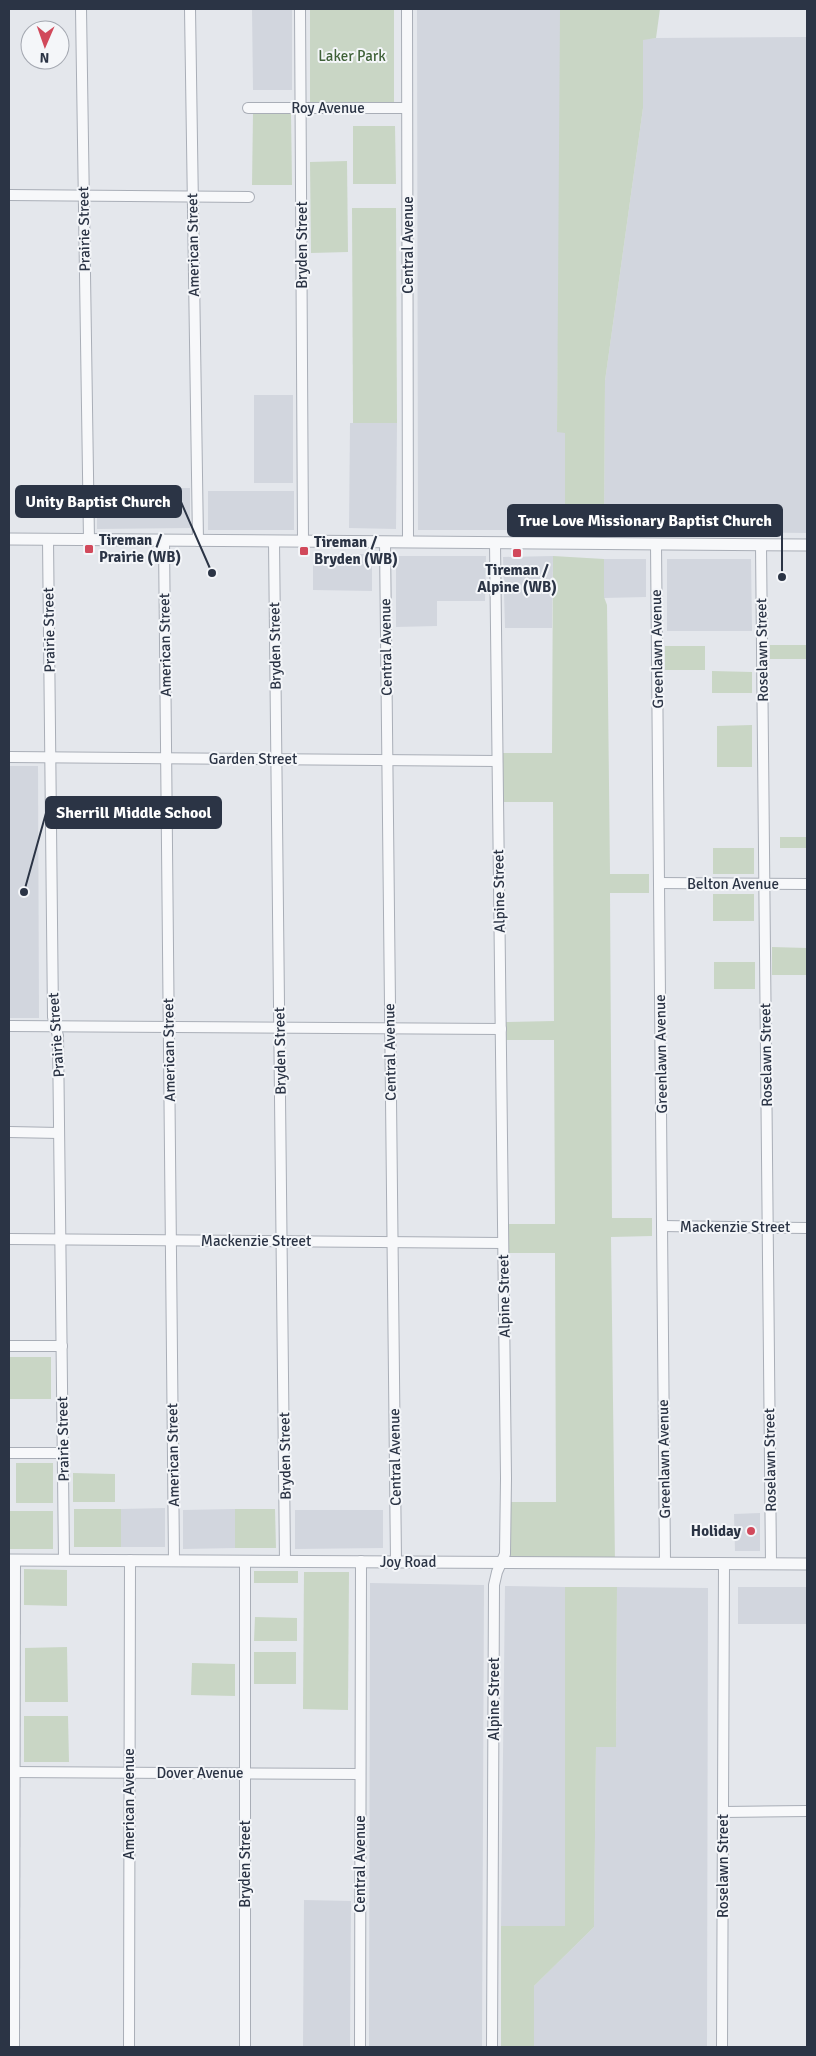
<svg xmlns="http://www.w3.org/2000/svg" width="816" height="2056" font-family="Signika,sans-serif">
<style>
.built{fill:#d2d6de}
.green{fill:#c9d6c5}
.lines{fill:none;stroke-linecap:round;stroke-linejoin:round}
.minor-casing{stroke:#a9aeb7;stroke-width:12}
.tertiary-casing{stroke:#a9aeb7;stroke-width:13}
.minor{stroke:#f7f8fa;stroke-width:10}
.tertiary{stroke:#f7f8fa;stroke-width:11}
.poi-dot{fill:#d1495b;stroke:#f4f6f9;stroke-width:2}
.labels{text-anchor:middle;stroke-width:4;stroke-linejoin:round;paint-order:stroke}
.park-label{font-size:15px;fill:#3f6138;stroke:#f4f6f9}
.street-label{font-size:15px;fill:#2b3445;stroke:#f4f6f9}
.poi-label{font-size:15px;font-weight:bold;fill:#2b3445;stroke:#f4f6f9;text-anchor:start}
.leader{fill:none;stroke:#2b3445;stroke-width:2}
.callout-dot{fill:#2b3445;stroke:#f4f6f9;stroke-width:2}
.callout{fill:#2b3445;stroke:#2b3445;stroke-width:2}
.callout-label{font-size:16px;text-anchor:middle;font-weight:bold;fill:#fff}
</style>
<rect width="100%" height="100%" fill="#e4e7ec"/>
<g class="built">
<polygon points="252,9 292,9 292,90 253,90"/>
<polygon points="417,9 562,9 557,432 565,432 565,530 418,530"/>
<polygon points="807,37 807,533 604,531 605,381 643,108 643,39 656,38"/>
<rect x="254" y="395" width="39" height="88"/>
<polygon points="350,423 397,423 396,529 349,528"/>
<polygon points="97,488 190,488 190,528 97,529"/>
<rect x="208" y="491" width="86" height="39"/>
<polygon points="313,554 372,554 372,591 313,590"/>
<polygon points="396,556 486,556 485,601 437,601 437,626 396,627"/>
<polygon points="553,556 552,628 505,628 503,557"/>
<polygon points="604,559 646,559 646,597 604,598"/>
<polygon points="667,559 751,559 752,631 667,631"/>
<polygon points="9,766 38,766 39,1018 9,1018"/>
<polygon points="165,1508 165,1547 121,1547 121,1509"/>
<polygon points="235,1509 235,1548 183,1549 183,1510"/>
<polygon points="295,1510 383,1510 383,1548 295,1549"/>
<polygon points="760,1513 760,1551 735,1551 734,1514"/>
<polygon points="370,1583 484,1585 482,2047 369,2047"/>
<polygon points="505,1586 565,1587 565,1926 501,1926"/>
<polygon points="617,1587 708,1588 707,2047 534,2047 534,1986 594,1927 596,1747 616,1746"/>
<rect x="738" y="1587" width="69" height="37"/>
<polygon points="304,1900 351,1901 350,2047 303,2047"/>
</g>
<g class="green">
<rect x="310" y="9" width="84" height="95"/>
<polygon points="560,9 660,9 656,38 643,40 643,108 605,381 604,531 565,530 565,433 557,432"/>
<polygon points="253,113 291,113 292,185 252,185"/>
<polygon points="353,126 395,126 396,184 353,184"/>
<polygon points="347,161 348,252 311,253 310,162"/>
<polygon points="352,208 396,208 397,423 353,423"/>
<polygon points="553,556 604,559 604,597 607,605 610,874 649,874 649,893 610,893 612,1218 652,1218 652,1236 611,1237 615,1563 506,1562 505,1502 556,1502 555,1253 508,1253 507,1224 555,1224 554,1040 505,1040 505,1022 554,1021 553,802 502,802 502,753 552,753"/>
<rect x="770" y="645" width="37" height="14"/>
<rect x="665" y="646" width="40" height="24"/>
<polygon points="712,671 752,672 752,693 712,693"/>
<polygon points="752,725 752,767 717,767 717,726"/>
<rect x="780" y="837" width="27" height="11"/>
<rect x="713" y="848" width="41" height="26"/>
<rect x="713" y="894" width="41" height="27"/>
<polygon points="772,947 807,948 807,975 772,975"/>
<rect x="714" y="962" width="41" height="27"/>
<rect x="9" y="1357" width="42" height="42"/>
<rect x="16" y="1463" width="37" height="40"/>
<polygon points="73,1473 115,1474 115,1502 73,1502"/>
<rect x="74" y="1509" width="47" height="38"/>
<polygon points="275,1509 276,1548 235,1548 235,1509"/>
<rect x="9" y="1511" width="44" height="38"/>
<polygon points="24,1569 67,1570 67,1606 24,1605"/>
<rect x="254" y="1571" width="44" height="12"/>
<polygon points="304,1572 349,1572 348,1710 303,1709"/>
<polygon points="565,1587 617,1587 616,1747 596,1747 594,1927 534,1986 534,2047 501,2047 501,1926 565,1926"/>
<polygon points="255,1617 297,1618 297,1641 254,1641"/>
<polygon points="67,1647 68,1702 25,1702 25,1648"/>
<rect x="254" y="1652" width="42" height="32"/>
<polygon points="192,1663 235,1664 235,1696 191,1695"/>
<polygon points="24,1716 68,1716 69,1762 24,1762"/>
</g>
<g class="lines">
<g class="minor-casing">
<g id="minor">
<polyline points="81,9 89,540"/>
<polyline points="190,9 198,541"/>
<polyline points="300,9 303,541"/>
<polyline points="407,9 408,542"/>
<polyline points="248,108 407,108"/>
<polyline points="9,195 249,197"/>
<polyline points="48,539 53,1017 58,1036 64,1560"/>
<polyline points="164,540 174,1560"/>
<polyline points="274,541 285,1561"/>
<polyline points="385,542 396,1562"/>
<polyline points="656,544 665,1563"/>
<polyline points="761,545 771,1564"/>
<polyline points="9,757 497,761"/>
<polyline points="659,883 807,884"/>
<polyline points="9,1026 501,1029"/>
<polyline points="9,1132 59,1133"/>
<polyline points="662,1226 807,1228"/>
<polyline points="9,1239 503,1243"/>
<polyline points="9,1346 62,1346"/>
<polyline points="9,1453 63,1453"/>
<polyline points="10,1772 360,1774"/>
<polyline points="724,1812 807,1811"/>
<polyline points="14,2047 15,1560"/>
<polyline points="129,2047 130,1560"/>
<polyline points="245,2047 245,1561"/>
<polyline points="360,2047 361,1561"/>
<polyline points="492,2047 494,1585 497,1572 505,1554 506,1478 495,543"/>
<polyline points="722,2047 724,1564"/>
</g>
</g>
<g class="tertiary-casing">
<g id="tertiary">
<polyline points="9,539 807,545"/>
<polyline points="9,1560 807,1564"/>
</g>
</g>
<use href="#minor" class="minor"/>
<use href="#tertiary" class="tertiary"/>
</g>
<g class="poi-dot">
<rect x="84" y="544" width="10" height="10" rx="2.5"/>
<rect x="299" y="546" width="10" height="10" rx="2.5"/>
<rect x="512" y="548" width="10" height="10" rx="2.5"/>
<circle cx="751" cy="1531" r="5"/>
</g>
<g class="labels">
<g class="park-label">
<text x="352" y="61">Laker Park</text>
</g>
<g class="street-label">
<text x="328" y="113">Roy Avenue</text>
<text transform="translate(84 229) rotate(-91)" y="5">Prairie Street</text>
<text transform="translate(193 245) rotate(-91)" y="5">American Street</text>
<text transform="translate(302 245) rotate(-90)" y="5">Bryden Street</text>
<text transform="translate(408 245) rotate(-90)" y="5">Central Avenue</text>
<text transform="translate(49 630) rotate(-91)" y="5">Prairie Street</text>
<text transform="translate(165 645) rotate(-91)" y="5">American Street</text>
<text transform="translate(275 646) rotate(-91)" y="5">Bryden Street</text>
<text transform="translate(386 647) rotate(-91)" y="5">Central Avenue</text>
<text transform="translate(657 649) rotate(-91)" y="5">Greenlawn Avenue</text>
<text transform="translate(762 650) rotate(-91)" y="5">Roselawn Street</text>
<text x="253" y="764">Garden Street</text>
<text x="733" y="889">Belton Avenue</text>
<text transform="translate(499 891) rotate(-91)" y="5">Alpine Street</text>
<text transform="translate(56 1035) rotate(-94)" y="5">Prairie Street</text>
<text transform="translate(169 1050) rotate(-91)" y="5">American Street</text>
<text transform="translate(280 1051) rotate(-91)" y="5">Bryden Street</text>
<text transform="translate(390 1052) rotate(-91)" y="5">Central Avenue</text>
<text transform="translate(661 1054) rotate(-91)" y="5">Greenlawn Avenue</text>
<text transform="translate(766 1055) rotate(-91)" y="5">Roselawn Street</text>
<text x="735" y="1232">Mackenzie Street</text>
<text x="256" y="1246">Mackenzie Street</text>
<text transform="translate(504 1296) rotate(-91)" y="5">Alpine Street</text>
<text transform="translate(63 1439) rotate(-91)" y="5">Prairie Street</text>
<text transform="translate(173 1455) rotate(-91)" y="5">American Street</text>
<text transform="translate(285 1456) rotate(-91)" y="5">Bryden Street</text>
<text transform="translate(395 1457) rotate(-91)" y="5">Central Avenue</text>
<text transform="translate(664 1459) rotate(-91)" y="5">Greenlawn Avenue</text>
<text transform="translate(770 1460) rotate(-91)" y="5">Roselawn Street</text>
<text x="408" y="1567">Joy Road</text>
<text transform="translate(494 1699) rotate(-90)" y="5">Alpine Street</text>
<text x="200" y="1778">Dover Avenue</text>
<text transform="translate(129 1804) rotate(-90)" y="5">American Avenue</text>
<text transform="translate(245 1864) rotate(-90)" y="5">Bryden Street</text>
<text transform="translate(360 1864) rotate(-90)" y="5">Central Avenue</text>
<text transform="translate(723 1866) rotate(-90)" y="5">Roselawn Street</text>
</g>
<g class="poi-label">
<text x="99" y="545">Tireman /<tspan x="99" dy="17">Prairie (WB)</tspan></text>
<text x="314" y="547">Tireman /<tspan x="314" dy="17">Bryden (WB)</tspan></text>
<text x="517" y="575" text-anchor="middle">Tireman /<tspan x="517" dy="17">Alpine (WB)</tspan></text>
<text x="741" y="1536" text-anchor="end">Holiday</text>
</g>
</g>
<path class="leader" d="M212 573L181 502M782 577L782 520M24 892L46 813"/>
<g class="callout-dot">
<circle cx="212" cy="573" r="5"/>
<circle cx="782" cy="577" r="5"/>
<circle cx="24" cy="892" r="5"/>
</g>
<g class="callout">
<rect x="16" y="486" width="165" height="31" rx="5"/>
<rect x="508" y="505" width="274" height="31" rx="5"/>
<rect x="46" y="797" width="175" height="31" rx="5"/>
</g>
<g class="callout-label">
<text x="98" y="507">Unity Baptist Church</text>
<text x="645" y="526">True Love Missionary Baptist Church</text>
<text x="134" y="818">Sherrill Middle School</text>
</g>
<rect width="816" height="2056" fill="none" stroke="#2b3445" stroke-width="20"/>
<g transform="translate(45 45) rotate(182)"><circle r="24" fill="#f4f6f9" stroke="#a4a8b1"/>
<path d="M0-4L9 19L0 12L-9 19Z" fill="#d1495b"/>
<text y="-8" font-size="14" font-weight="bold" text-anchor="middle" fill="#2b3445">N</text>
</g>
</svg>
